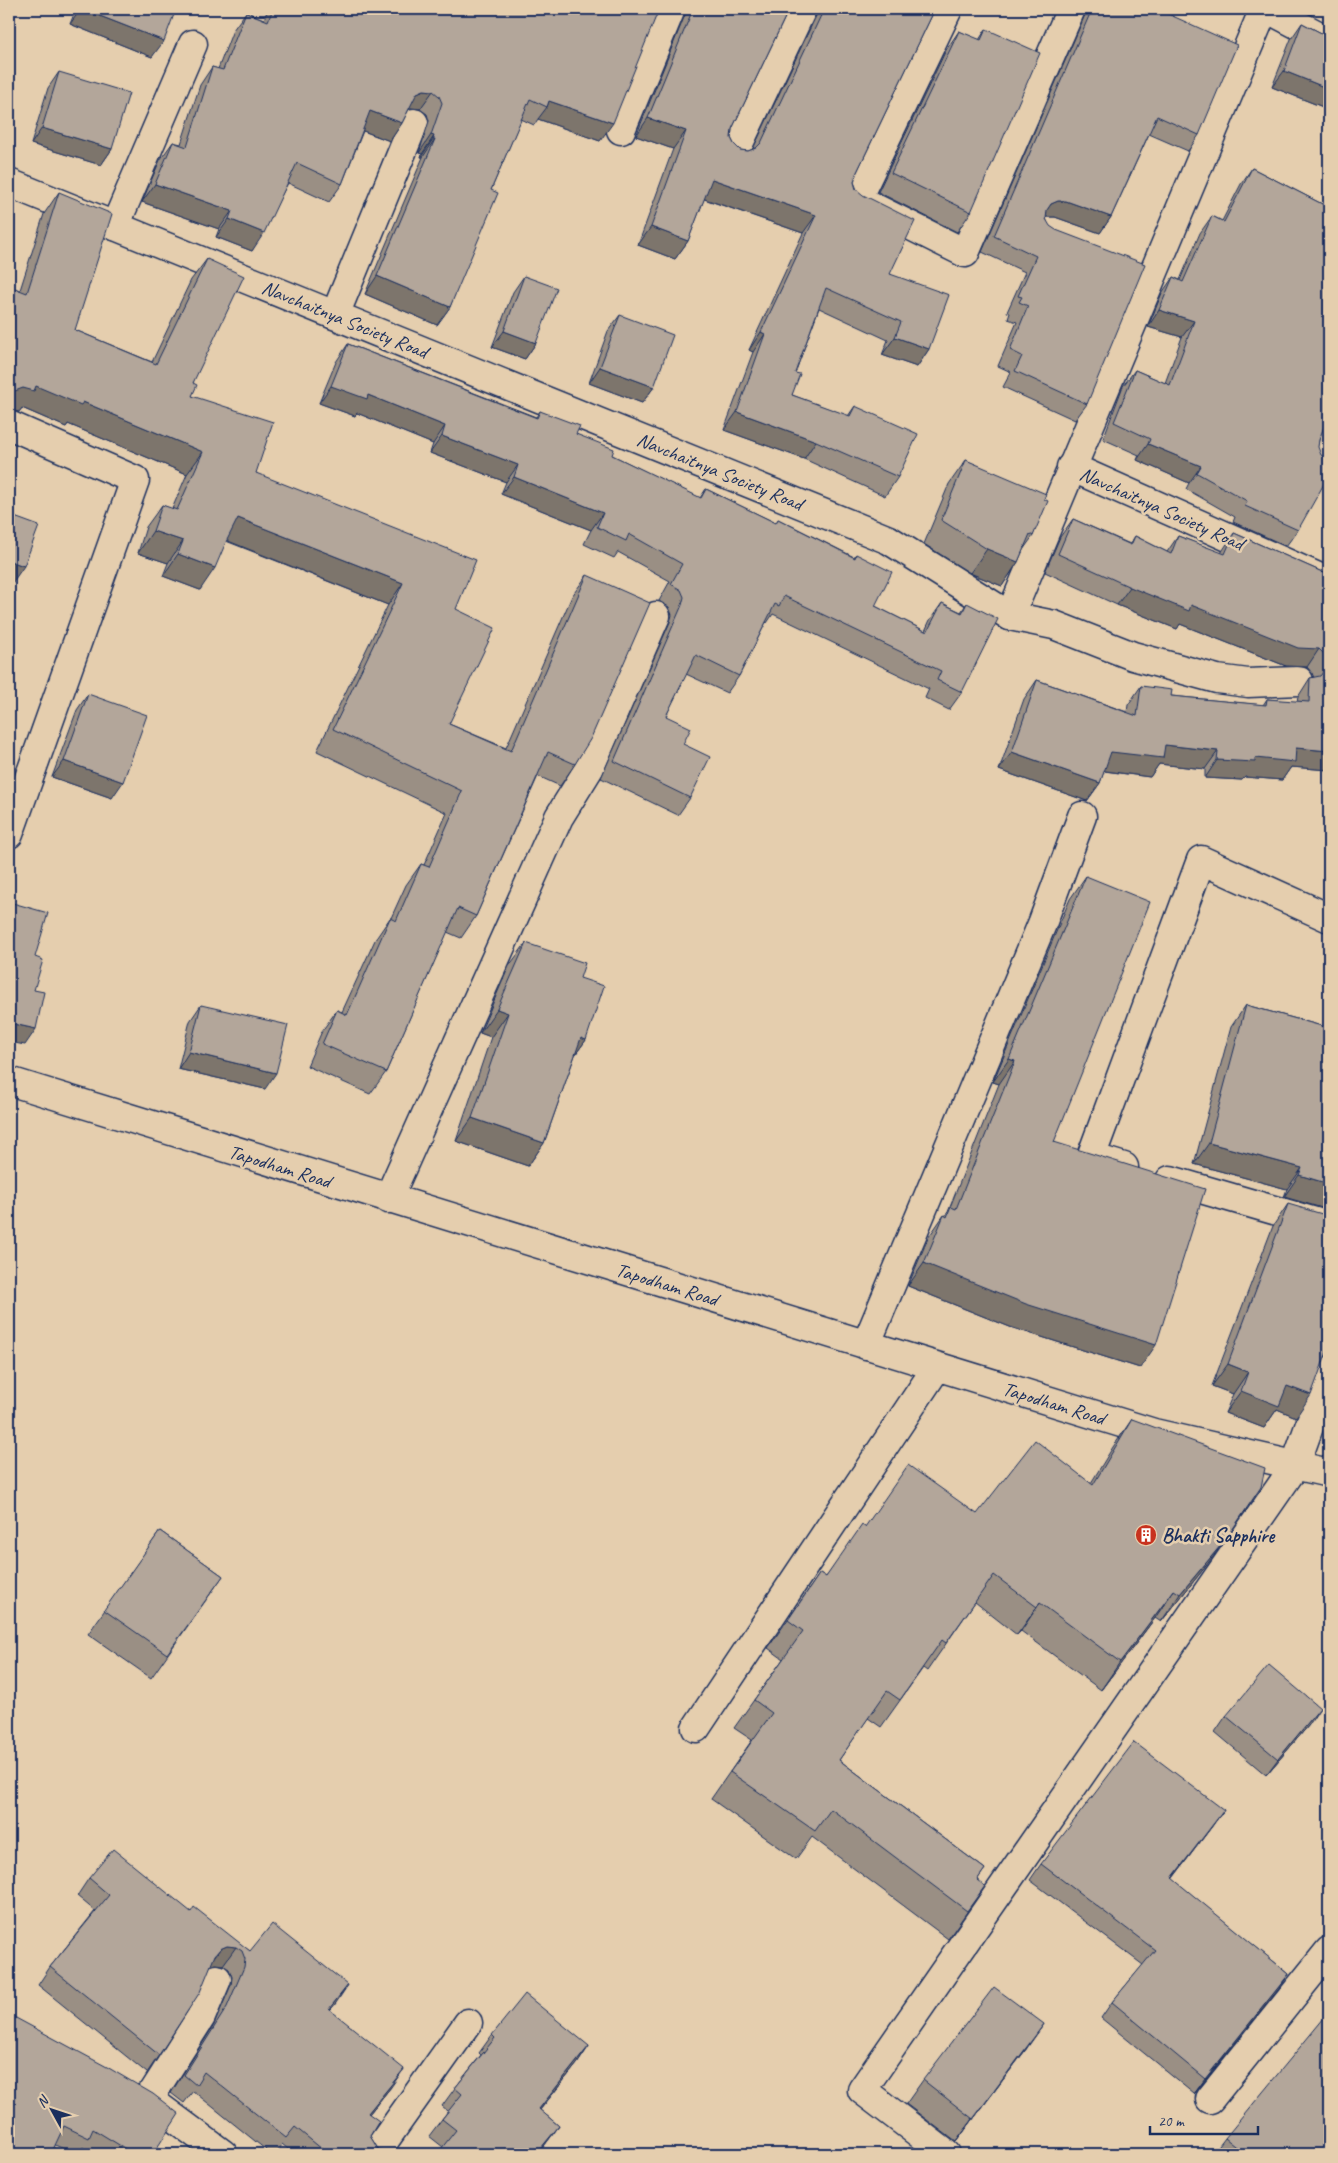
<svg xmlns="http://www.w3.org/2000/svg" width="1338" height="2163" font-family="Caveat,sans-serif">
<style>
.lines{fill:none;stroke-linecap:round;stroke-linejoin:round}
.minor-casing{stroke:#1b2f5e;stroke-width:31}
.minor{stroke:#e5ceae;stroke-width:28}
.wall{fill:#9a8f84;stroke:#1b2f5e}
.shaded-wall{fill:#7d746c;stroke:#1b2f5e}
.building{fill:#b3a69a;stroke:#1b2f5e}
.labels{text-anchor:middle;stroke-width:5;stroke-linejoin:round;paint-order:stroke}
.street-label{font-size:20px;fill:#1b2f5e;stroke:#e5ceae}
.poi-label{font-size:20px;font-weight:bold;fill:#1b2f5e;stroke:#e5ceae;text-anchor:start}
</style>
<rect width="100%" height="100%" fill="#e5ceae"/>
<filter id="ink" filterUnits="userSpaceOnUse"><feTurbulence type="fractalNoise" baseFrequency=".02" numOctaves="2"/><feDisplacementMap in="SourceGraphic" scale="10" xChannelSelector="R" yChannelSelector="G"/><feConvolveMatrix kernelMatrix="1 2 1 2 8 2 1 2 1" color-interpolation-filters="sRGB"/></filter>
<g filter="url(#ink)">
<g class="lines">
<g class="minor-casing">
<g id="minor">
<polyline points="948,9 857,199 965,253 1071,9"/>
<polyline points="1268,9 1329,41"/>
<polyline points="621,130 671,9"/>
<polyline points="734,154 802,9"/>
<polyline points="9,183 889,540 1010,616 1054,625 1133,656 1217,679 1248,683 1299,681"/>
<polyline points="115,226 193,44"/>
<polyline points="335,315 414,123"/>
<polyline points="9,425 135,480 9,834"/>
<polyline points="1322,461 1329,440"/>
<polyline points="1071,467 1329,582"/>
<polyline points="1010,616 1264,9"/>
<polyline points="9,1081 1154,1433 1329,1473"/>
<polyline points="1124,1167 1091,1157 1201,860 1329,918"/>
<polyline points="1170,1180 1329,1226"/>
<polyline points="388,1199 559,817 590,767 656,616"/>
<polyline points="866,1345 1042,924 1082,816"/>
<polyline points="696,1728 937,1367"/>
<polyline points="146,2097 223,2154"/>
<polyline points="149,2099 201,2017 217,1979"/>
<polyline points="1210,2099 1329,1951"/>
<polyline points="375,2154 468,2023"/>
<polyline points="946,2154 862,2090 1295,1466 1329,1371"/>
</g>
</g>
<use href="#minor" class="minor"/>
</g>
<g class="wall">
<polygon points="76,9 176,9 152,57 70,24"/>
<polygon points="268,9 659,9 600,141 538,119 534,125 521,119 491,190 450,307 437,325 365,294 423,157 421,157 422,154 419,153 429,121 427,114 420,109 411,108 409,109 402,123 390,141 363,131 342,184 329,202 288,183 252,251 216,237 219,229 142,202 160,160 173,142 181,144 200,85 212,67 218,69 233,30 246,12 264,19"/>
<polygon points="686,9 789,9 732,129 731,138 734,144 740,150 748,151 753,149 816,16 817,9 935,9 856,174 854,182 890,274 929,349 917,367 882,355 888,340 819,308 795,373 792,395 848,416 855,406 898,477 885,496 804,459 724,430 753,352 749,350 803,233 704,199 688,241 675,259 638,245 673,149 636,136 685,15"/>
<polygon points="1086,9 1157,9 1199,135 1188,151 1149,134 1111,217 1100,233 1055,217 1046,217 1087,404 1075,420 1003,387 1011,372 998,366 1017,322 1008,319 1010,313 1007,312 1025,272 982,252 1085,15"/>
<polygon points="1302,23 1329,37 1329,98 1323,107 1272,87 1291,39"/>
<polygon points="986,29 971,212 957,232 878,192 946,50 959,31 979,40"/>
<polygon points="59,72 112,149 101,165 31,144 48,88"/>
<polygon points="1252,168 1324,205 1328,199 1329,199 1329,425 1326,425 1324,426 1319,440 1298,530 1286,546 1233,522 1235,517 1186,489 1189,483 1137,460 1139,455 1103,439 1123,386 1135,370 1165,383 1182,337 1148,327 1162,293 1173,277 1180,280 1200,233 1212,216 1222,221 1241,184"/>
<polygon points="59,192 75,330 152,362 191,280 207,259 192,396 256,473 456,609 449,724 506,748 572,596 587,575 575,764 560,786 538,776 476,916 461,938 447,932 386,1072 370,1094 307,1066 322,1031 337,1010 342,1012 375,940 390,918 391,918 406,885 421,864 424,865 447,813 317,751 388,605 226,541 200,590 163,576 168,563 138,553 146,527 162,505 172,509 187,474 68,424 66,427 22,408 19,412 9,410 9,286 20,290 44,214"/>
<polygon points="524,276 536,343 525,359 492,347 513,292"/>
<polygon points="620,315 654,387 642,403 589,383 608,331"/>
<polygon points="348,344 536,417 540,411 576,434 612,455 700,498 706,489 776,523 778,519 854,557 856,554 875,606 925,631 930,620 942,603 961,612 967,603 962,692 949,710 925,698 929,689 773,614 767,623 766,622 739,676 727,693 686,674 666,716 683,744 690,798 678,815 601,778 670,622 672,615 669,607 659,601 670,581 618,552 614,558 584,544 591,530 501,494 506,482 430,453 433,444 357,413 355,416 319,403 336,362"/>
<polygon points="966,460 1044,499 1033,536 1023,550 1018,562 1002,586 970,573 924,544 949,484"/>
<polygon points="1073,519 1130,544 1135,536 1167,552 1178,536 1221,553 1234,533 1329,575 1329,770 1291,767 1282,780 1245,777 1242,780 1205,778 1205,769 1159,764 1150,777 1104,771 1100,783 1087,801 999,770 1024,699 1037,680 1127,712 1128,705 1141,686 1171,696 1263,705 1267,699 1297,702 1298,697 1310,678 1314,678 1312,673 1307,667 1286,666 1180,624 1177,629 1117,605 1045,572 1060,537"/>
<polygon points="88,694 112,798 52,777 77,710"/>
<polygon points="1086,876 1054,1142 1140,1368 1010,1327 908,1286 928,1238 944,1215 945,1216 948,1212 999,1084 993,1082 1070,899"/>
<polygon points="526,943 580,978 586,1040 575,1055 544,1143 528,1166 456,1141 491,1037 480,1033 509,966"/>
<polygon points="201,1005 265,1089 178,1069 190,1021"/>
<polygon points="1246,1005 1329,1028 1329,1210 1284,1197 1287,1189 1194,1164 1231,1027"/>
<polygon points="1288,1204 1296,1417 1277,1409 1264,1428 1225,1413 1233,1394 1212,1386 1273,1226"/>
<polygon points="1132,1419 1206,1566 1161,1622 1155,1618 1101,1690 1021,1631 1017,1635 975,1602 927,1671 923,1668 881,1727 868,1718 839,1760 985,1869 977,1880 985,1886 948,1939 812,1837 796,1859 711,1799 752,1740 734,1728 783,1659 768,1648 820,1573 826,1577 865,1527 977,1514 1091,1483 1113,1447"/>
<polygon points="160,1531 223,1576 151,1678 88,1634"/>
<polygon points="1226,1716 1309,1725 1266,1775 1215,1732"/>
<polygon points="1213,1825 1172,1879 1289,1974 1278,1990 1194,2094 1101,2018 1112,2002 1143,1965 1030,1880 1041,1864"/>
<polygon points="89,1878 191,1912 250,1951 336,2003 330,2010 391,2087 369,2114 370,2136 378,2149 391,2154 294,2154 282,2144 274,2154 271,2154 193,2091 184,2103 171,2093 214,2025 231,1985 232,1977 229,1969 223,1965 215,1964 211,1965 159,2055 147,2073 38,1985 50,1967 95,1911 77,1896"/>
<polygon points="9,2013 153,2154 94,2154 83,2147 78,2154 75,2154 55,2145"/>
<polygon points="492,2035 589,2046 577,2064 540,2110 559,2126 538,2154 437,2154 443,2147 429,2136 448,2111 442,2106 455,2088 481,2055 479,2053"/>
<polygon points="1027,2048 956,2142 906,2104 923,2080"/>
<polygon points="1225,2138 1329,2154 1221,2154 1216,2150"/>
</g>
<g class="shaded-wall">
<polygon points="81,9 82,9 164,41 152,57 70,24"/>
<polygon points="1284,71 1329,89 1329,98 1323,107 1272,87"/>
<polygon points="424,90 433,91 420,109 411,108 404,111 417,93"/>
<polygon points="549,101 613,123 600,141 538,119 547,107"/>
<polygon points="370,111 402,123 390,141 358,129"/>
<polygon points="648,118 686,131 673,149 636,136"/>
<polygon points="42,128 112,149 101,165 31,144"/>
<polygon points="431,135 434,136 422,154 419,153"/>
<polygon points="433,139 435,139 423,157 421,157"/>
<polygon points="712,179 816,215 803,233 699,197"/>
<polygon points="155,184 232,211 219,229 142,202"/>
<polygon points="1058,201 1066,201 1111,217 1100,233 1055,217 1047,217 1040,220 1051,204"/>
<polygon points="229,219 264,233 252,251 216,237"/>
<polygon points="651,227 688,241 675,259 638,245"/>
<polygon points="377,276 450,307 437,325 365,294"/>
<polygon points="1159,310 1194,321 1182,337 1148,327"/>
<polygon points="504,331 536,343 525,359 492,347"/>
<polygon points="761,332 765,334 753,352 749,350"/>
<polygon points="895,337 929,349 917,367 882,355"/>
<polygon points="600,367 654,387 642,403 589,383"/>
<polygon points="36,386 83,402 203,452 187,474 68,424 66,427 22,408 19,412 9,410 9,388 23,388"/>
<polygon points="331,386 368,395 445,426 433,444 357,413 355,416 319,403"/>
<polygon points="737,412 816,441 804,459 724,430"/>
<polygon points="1329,413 1329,425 1326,425 1318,429"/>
<polygon points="442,436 518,465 506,482 430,453"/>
<polygon points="1148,444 1201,466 1189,483 1137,460"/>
<polygon points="514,477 603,513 591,530 501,494"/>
<polygon points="238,518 403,583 388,605 223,539"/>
<polygon points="153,531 183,541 168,563 138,553"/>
<polygon points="987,549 1018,562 1002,586 970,573"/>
<polygon points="178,554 215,568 200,590 163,576"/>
<polygon points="10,561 24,566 10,586 9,585 9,563"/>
<polygon points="1130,587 1191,605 1319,649 1307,667 1286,666 1180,624 1177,629 1117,605"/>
<polygon points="1165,745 1218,751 1205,769 1159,764 1150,777 1098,770 1111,752"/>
<polygon points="1296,748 1329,751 1329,770 1291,767 1282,780 1245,777 1242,780 1205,778 1217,760 1255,758"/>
<polygon points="1012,752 1100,783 1087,801 999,770"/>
<polygon points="64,761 123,782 112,798 52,777"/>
<polygon points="497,1009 508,1013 491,1037 480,1033"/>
<polygon points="9,1023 36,1029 25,1045 9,1042"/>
<polygon points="581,1038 586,1040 569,1063"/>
<polygon points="189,1052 276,1073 265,1089 178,1069"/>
<polygon points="1009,1059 1015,1061 999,1084 993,1082"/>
<polygon points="472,1118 544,1143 528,1166 456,1141"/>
<polygon points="1209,1143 1302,1168 1287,1189 1194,1164"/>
<polygon points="1299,1175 1329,1184 1329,1210 1284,1197"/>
<polygon points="924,1263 1156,1345 1140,1368 1010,1327 908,1286"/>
<polygon points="1228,1364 1248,1372 1233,1394 1212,1386"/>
<polygon points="1287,1386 1311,1395 1296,1417 1277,1409 1264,1428 1225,1413 1241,1391"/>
<polygon points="1226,1539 1206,1566 1161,1622 1180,1594"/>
<polygon points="1174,1590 1155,1618 1101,1690 1120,1662"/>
<polygon points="1040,1603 1021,1631 1017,1635 1037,1607"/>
<polygon points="1320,1708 1309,1725 1266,1775 1278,1759"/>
<polygon points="1224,1810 1213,1825 1161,1894 1172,1878"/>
<polygon points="227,1946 236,1947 223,1965 215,1964 207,1967 220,1949"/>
<polygon points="1289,1974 1278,1990 1194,2094 1205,2079"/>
<polygon points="348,1985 336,2003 316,2027 329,2009"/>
<polygon points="1044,2024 1027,2048 956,2142 973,2119"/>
<polygon points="589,2046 577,2064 526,2127 539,2109"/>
<polygon points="404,2069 391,2087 356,2130 368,2113"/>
<polygon points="559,2126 538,2154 536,2154"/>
</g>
<g class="building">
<polygon points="82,9 176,9 164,41"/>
<polygon points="273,9 659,9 613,123 549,101 547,107 530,99 491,190 498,193 450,307 377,276 435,139 433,139 434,136 431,135 442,103 439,96 433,91 424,90 417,93 402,123 370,111 342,184 297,163 264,233 229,219 232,211 155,184 173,142 187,147 212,67 223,70 246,12 268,21"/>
<polygon points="693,9 789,9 732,129 731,138 734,144 740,150 748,151 756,148 761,143 824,9 935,9 856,174 854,182 856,189 863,195 915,221 890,274 949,295 929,349 895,337 901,322 826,288 795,373 800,374 792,395 850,416 855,406 918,434 898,477 816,441 737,412 765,334 761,332 816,215 712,179 688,241 651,227 686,131 648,118"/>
<polygon points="1092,9 1157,9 1237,45 1199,135 1157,116 1111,217 1066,201 1058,201 1051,204 1047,210 1046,219 1050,226 1056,230 1145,264 1087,404 1015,371 1022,356 1010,350 1028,306 1019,302 1022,297 1018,296 1036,256 994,236"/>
<polygon points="1302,23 1329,37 1329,89 1284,71"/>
<polygon points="986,29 1040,53 971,212 891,173 959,31 981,40"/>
<polygon points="59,72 129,93 112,149 42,128"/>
<polygon points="1252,168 1326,206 1328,199 1329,199 1329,413 1319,440 1318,447 1321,455 1328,459 1329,459 1329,475 1298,530 1245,506 1247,501 1197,473 1201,466 1148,444 1150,439 1114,422 1135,370 1170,385 1194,321 1159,310 1173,277 1183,282 1212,216 1224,222"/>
<polygon points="59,192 112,214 75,330 156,364 207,259 244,276 193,383 197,385 192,396 273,422 256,473 476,560 456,609 495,628 449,724 511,751 587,575 650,603 591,738 575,764 548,752 476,916 458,908 386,1072 322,1044 337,1010 347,1015 390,918 396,921 421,864 429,867 462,791 333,729 403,583 238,518 226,542 215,568 178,554 183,541 153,531 162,505 177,510 203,452 83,402 81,405 36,386 34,391 23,388 15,391 9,388 9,286 27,293"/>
<polygon points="524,276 557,288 536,343 504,331"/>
<polygon points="620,315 673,335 654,387 600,367"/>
<polygon points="348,344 537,418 540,411 580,426 576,434 614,449 612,455 701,498 706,489 776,523 778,519 855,558 856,554 892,572 875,606 927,632 942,603 962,613 967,603 998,619 962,692 937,680 941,671 784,596 779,606 775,604 739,676 696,655 666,716 691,728 683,744 710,757 690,798 614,761 682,605 684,597 681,590 671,584 682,564 629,534 626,541 597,527 603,513 514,477 518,465 442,436 445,426 368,395 367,399 331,386"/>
<polygon points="966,460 1046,494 1044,499 1048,501 1033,536 1030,534 1018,562 987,549 941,520"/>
<polygon points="9,515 39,526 24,566 10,561 9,564"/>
<polygon points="1073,519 1131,545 1135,536 1171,554 1178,536 1225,554 1234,533 1329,575 1329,751 1296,748 1295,762 1255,758 1255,762 1217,760 1218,751 1165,745 1163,758 1111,752 1100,783 1012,752 1037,680 1137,716 1141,686 1172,690 1171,696 1266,705 1267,699 1309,702 1310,678 1320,676 1325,670 1327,663 1325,655 1319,649 1298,648 1191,605 1189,611 1130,587 1058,554"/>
<polygon points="88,694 147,715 123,782 64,761"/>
<polygon points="1086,876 1150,902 1054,1142 1205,1189 1156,1345 1026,1304 924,1263 944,1215 947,1217 951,1207 956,1209 1015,1061 1009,1059"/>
<polygon points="9,902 48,913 35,957 43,960 34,990 44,992 36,1029 9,1023"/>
<polygon points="526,943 585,963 580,978 604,986 586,1040 581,1038 544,1143 472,1118 508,1013 497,1009"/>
<polygon points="201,1005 288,1025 276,1073 189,1052"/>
<polygon points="1246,1005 1329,1028 1329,1184 1299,1175 1302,1168 1209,1143"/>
<polygon points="1288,1204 1329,1216 1329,1346 1311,1395 1287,1386 1279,1406 1241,1391 1248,1372 1228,1364"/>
<polygon points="1132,1419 1265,1468 1261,1487 1226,1539 1180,1594 1174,1590 1120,1662 1040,1603 1037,1607 994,1575 946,1643 942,1640 900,1700 887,1691 839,1760 985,1869 977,1880 985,1886 967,1911 831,1809 815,1831 730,1772 772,1713 754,1700 803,1631 788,1620 820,1573 826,1577 862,1525 865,1527 908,1465 977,1514 1035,1440 1093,1485"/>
<polygon points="160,1531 223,1576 167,1654 104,1610"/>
<polygon points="1269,1665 1320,1708 1278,1759 1226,1716"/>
<polygon points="1134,1742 1224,1810 1172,1878 1289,1974 1205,2079 1112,2002 1155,1950 1041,1864"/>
<polygon points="113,1849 191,1912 194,1907 250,1951 272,1924 348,1985 329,2009 404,2069 368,2113 379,2121 370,2136 378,2149 388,2152 391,2154 328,2154 295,2127 286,2138 204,2072 196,2085 184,2075 227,2007 244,1967 245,1959 242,1951 236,1947 227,1946 220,1949 215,1955 200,1992 159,2055 50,1967 109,1895 89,1878"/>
<polygon points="994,1987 1044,2024 973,2119 923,2080"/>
<polygon points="525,1994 589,2046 539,2109 559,2126 536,2154 437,2154 456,2130 442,2119 462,2094 455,2088 495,2038 492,2035"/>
<polygon points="1329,2012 1329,2154 1245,2154 1225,2138"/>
<polygon points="9,2013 14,2017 107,2067 153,2094 179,2114 153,2154 134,2154 93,2129 89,2138 64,2126 51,2154 9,2154"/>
</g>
</g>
<defs>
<g id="building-disc" transform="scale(1.125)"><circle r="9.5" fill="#c8321e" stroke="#e5ceae"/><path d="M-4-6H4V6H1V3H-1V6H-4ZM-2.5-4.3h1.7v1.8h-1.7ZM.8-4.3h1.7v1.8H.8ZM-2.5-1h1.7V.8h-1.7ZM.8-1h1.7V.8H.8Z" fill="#fff"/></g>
</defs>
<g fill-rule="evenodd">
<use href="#building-disc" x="1146" y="1535"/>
</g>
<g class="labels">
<g class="street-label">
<text transform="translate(345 319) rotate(22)" y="7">Navchaitnya Society Road</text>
<text transform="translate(720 471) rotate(22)" y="7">Navchaitnya Society Road</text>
<text transform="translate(1162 508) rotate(24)" y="7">Navchaitnya Society Road</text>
<text transform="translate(280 1166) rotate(17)" y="7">Tapodham Road</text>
<text transform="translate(667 1284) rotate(17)" y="7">Tapodham Road</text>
<text transform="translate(1054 1403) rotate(17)" y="7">Tapodham Road</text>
</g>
<g class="poi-label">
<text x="1162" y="1542">Bhakti Sapphire</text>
</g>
</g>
<rect width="1338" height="2163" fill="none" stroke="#e5ceae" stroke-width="30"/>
<rect x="15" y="15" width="1308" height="2133" fill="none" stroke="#1b2f5e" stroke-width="2" filter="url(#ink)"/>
<g transform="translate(52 2110) rotate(310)" stroke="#e5ceae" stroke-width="4" paint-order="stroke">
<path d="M0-4L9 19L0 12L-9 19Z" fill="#1b2f5e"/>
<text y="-8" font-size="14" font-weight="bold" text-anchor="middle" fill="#1b2f5e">N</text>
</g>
<path d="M1150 2126v8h108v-8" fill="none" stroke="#1b2f5e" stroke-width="2.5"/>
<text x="1158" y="2126" font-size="15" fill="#1b2f5e" stroke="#e5ceae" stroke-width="4" paint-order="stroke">20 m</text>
</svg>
